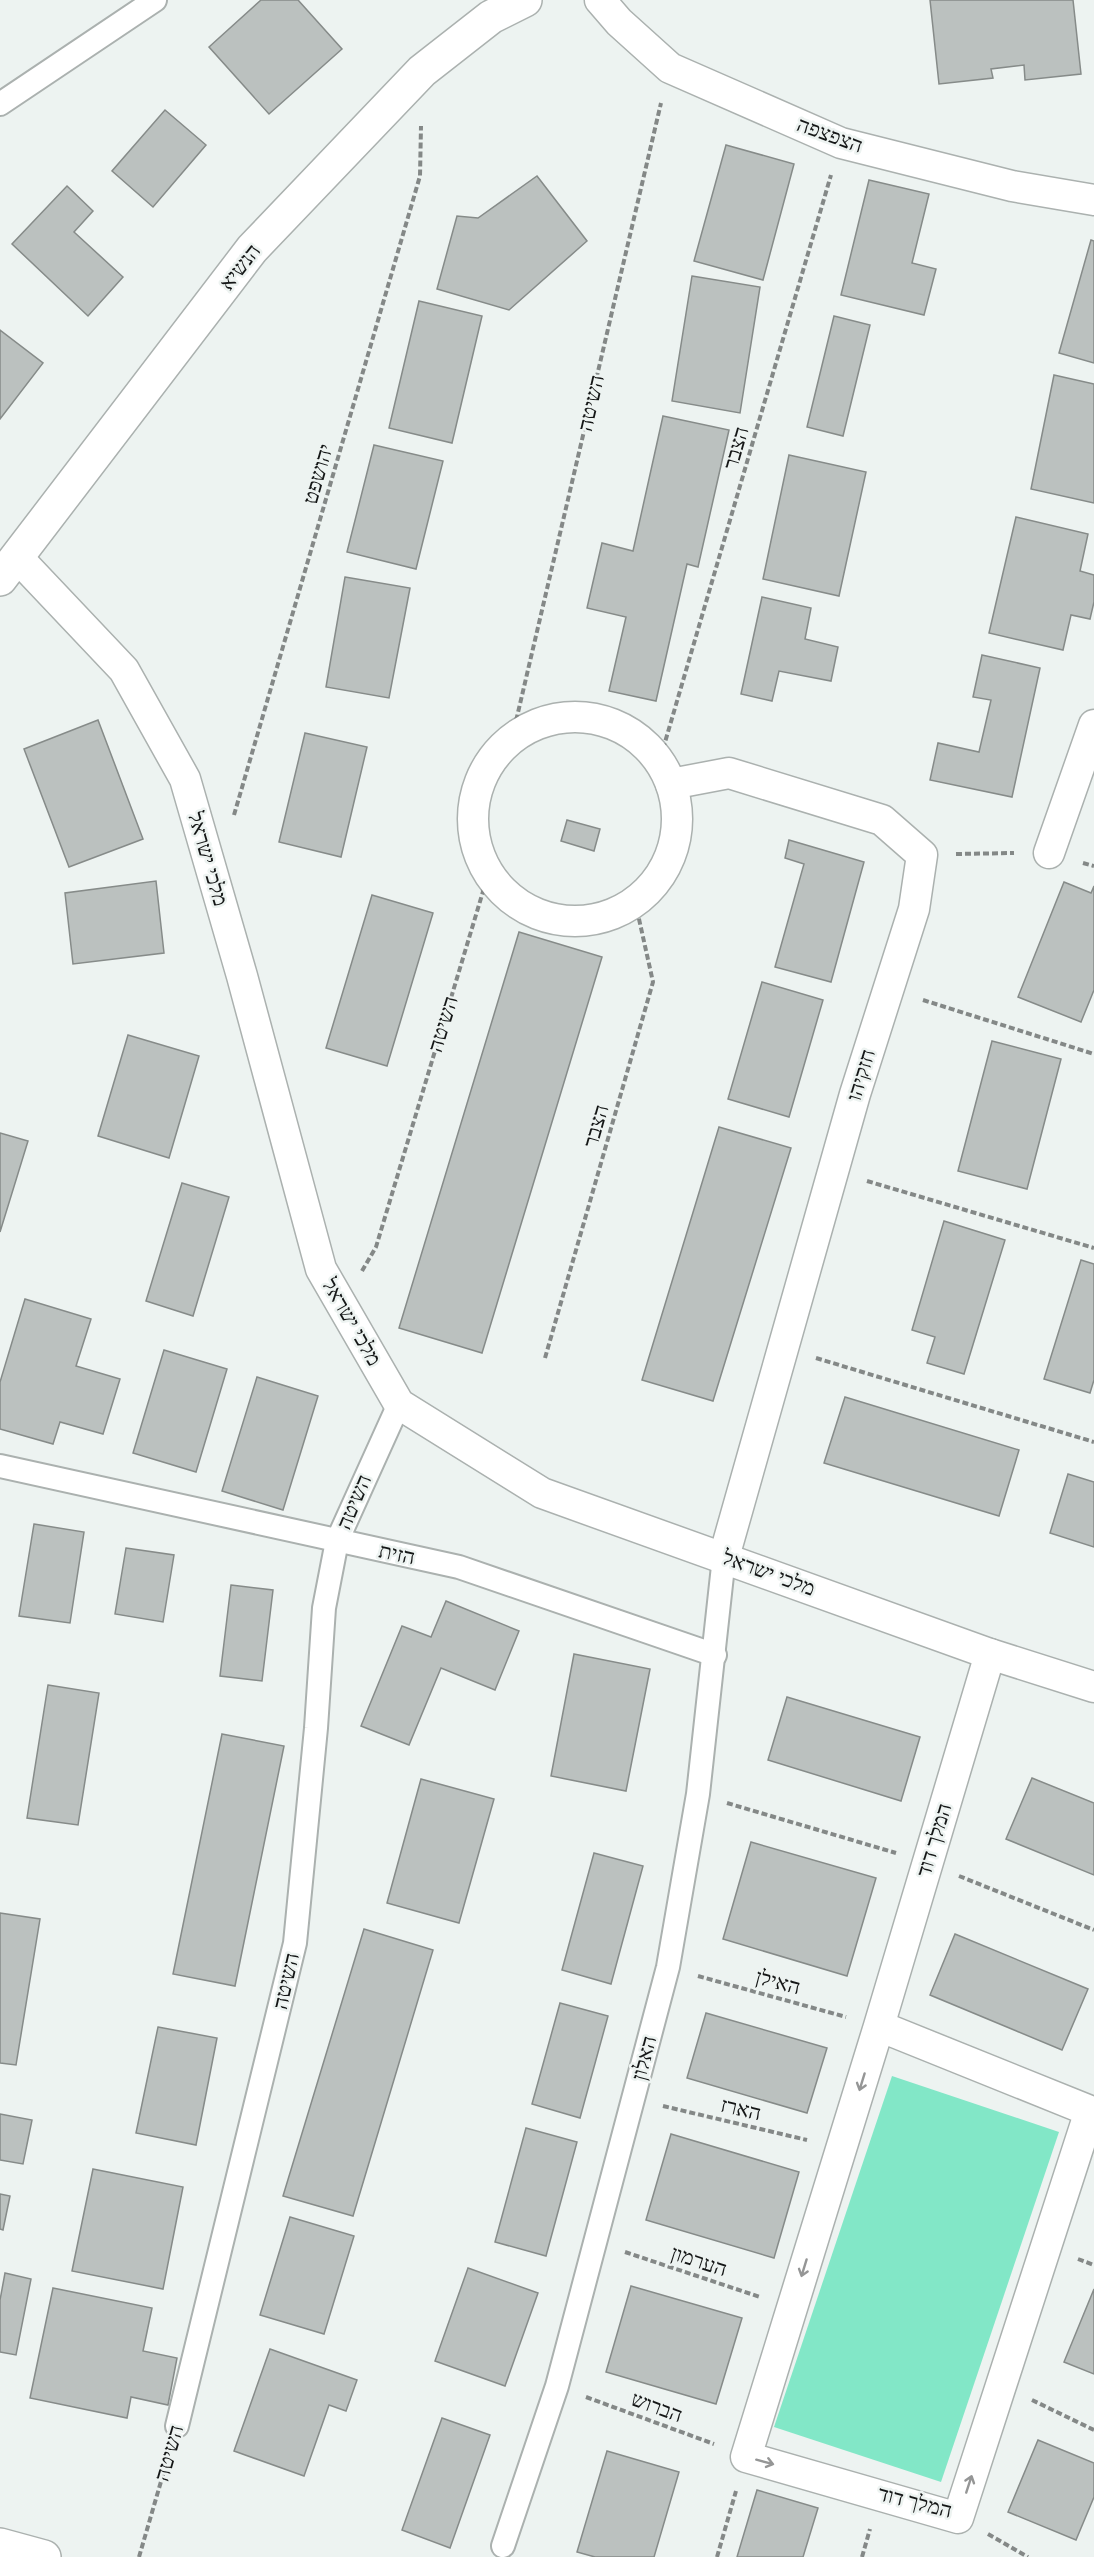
<svg xmlns="http://www.w3.org/2000/svg" width="1094" height="2557" font-family="'Times New Roman',Heebo,serif">
<style>
.green{fill:#82e7c7}
.building{fill:#bbc1bf;stroke:#868b89;stroke-width:1.5}
.lines{fill:none;stroke-linecap:round;stroke-linejoin:round}
.pedestrian-casing{stroke:#abb1af;stroke-width:26}
.minor-casing{stroke:#abb1af;stroke-width:33}
.tertiary-casing{stroke:#abb1af;stroke-width:36}
.path{stroke:#848887;stroke-width:4;stroke-dasharray:6 3;stroke-linecap:butt}
.pedestrian{stroke:#fff;stroke-width:22}
.minor{stroke:#fff;stroke-width:30}
.tertiary{stroke:#fff;stroke-width:33}
.oneway{stroke:#959696}
.labels{text-anchor:middle;stroke-width:5;stroke-linejoin:round;paint-order:stroke}
.street-label{font-size:21px;fill:#141616;stroke:#edf3f1}
</style>
<rect width="100%" height="100%" fill="#edf3f1"/>
<polygon class="green" points="892,2076 1059,2132 941,2482 774,2427"/>
<g class="building">
<polygon points="261,0 298,0 342,49 269,114 209,47"/>
<polygon points="930,0 1073,0 1081,74 1025,80 1024,65 991,69 993,78 939,84"/>
<polygon points="165,110 206,145 153,207 112,171"/>
<polygon points="726,145 794,164 763,280 694,261"/>
<polygon points="537,176 587,241 509,310 437,289 457,216 478,218"/>
<polygon points="869,180 929,194 912,263 936,269 924,315 841,295"/>
<polygon points="67,186 93,211 74,232 123,277 88,316 12,244"/>
<polygon points="1091,240 1094,241 1094,363 1059,353"/>
<polygon points="692,276 760,287 740,413 672,401"/>
<polygon points="419,301 482,316 452,443 389,428"/>
<polygon points="834,316 870,325 843,436 807,427"/>
<polygon points="0,330 43,363 0,419"/>
<polygon points="1054,375 1094,384 1094,503 1031,489"/>
<polygon points="663,416 729,430 698,567 687,564 656,701 609,691 626,617 587,608 602,543 633,551"/>
<polygon points="374,445 443,461 416,569 347,552"/>
<polygon points="789,455 866,472 839,596 763,579"/>
<polygon points="1016,517 1088,534 1080,571 1094,575 1094,602 1090,619 1071,615 1063,650 989,633"/>
<polygon points="345,577 410,588 389,698 326,687"/>
<polygon points="762,597 811,608 805,639 838,647 831,681 779,671 772,701 741,694"/>
<polygon points="982,655 1040,668 1012,797 930,780 938,743 979,752 991,700 973,697"/>
<polygon points="98,720 143,839 69,867 24,749"/>
<polygon points="305,733 367,747 341,857 279,842"/>
<polygon points="567,820 600,829 594,851 561,841"/>
<polygon points="789,840 864,862 831,982 775,967 804,864 785,858"/>
<polygon points="156,881 164,953 73,964 65,893"/>
<polygon points="1064,882 1091,893 1094,886 1094,990 1081,1022 1018,997"/>
<polygon points="372,895 433,913 387,1066 326,1048"/>
<polygon points="519,932 602,957 482,1353 399,1328"/>
<polygon points="762,982 823,1000 789,1117 728,1099"/>
<polygon points="128,1035 199,1056 169,1158 98,1136"/>
<polygon points="992,1041 1061,1059 1027,1189 958,1171"/>
<polygon points="719,1127 791,1148 713,1401 642,1380"/>
<polygon points="0,1133 28,1141 0,1232"/>
<polygon points="182,1183 229,1197 193,1316 146,1301"/>
<polygon points="944,1221 1005,1240 964,1374 927,1363 935,1337 912,1330"/>
<polygon points="1081,1260 1094,1264 1094,1380 1090,1393 1044,1379"/>
<polygon points="25,1299 91,1319 76,1366 120,1379 103,1434 60,1422 53,1444 0,1429 0,1382"/>
<polygon points="164,1350 227,1369 196,1472 133,1453"/>
<polygon points="257,1377 318,1396 283,1510 222,1491"/>
<polygon points="845,1397 1019,1450 999,1516 824,1463"/>
<polygon points="1068,1474 1094,1482 1094,1547 1050,1533"/>
<polygon points="34,1524 84,1532 70,1623 19,1616"/>
<polygon points="126,1548 174,1555 163,1622 115,1614"/>
<polygon points="231,1585 273,1590 262,1681 220,1676"/>
<polygon points="446,1601 519,1631 495,1690 441,1668 409,1745 361,1726 402,1626 431,1637"/>
<polygon points="574,1654 650,1669 626,1791 551,1776"/>
<polygon points="48,1685 99,1693 78,1825 27,1818"/>
<polygon points="787,1697 920,1737 901,1801 768,1760"/>
<polygon points="222,1734 284,1746 235,1986 173,1974"/>
<polygon points="1032,1778 1094,1803 1094,1875 1006,1839"/>
<polygon points="421,1779 494,1799 459,1923 387,1903"/>
<polygon points="751,1842 876,1878 847,1976 723,1939"/>
<polygon points="594,1853 643,1866 611,1984 562,1970"/>
<polygon points="0,1913 40,1919 16,2065 0,2063"/>
<polygon points="364,1929 433,1950 353,2216 283,2196"/>
<polygon points="955,1934 1088,1989 1062,2050 930,1995"/>
<polygon points="560,2003 608,2016 580,2118 532,2104"/>
<polygon points="706,2013 827,2048 807,2113 687,2078"/>
<polygon points="158,2027 217,2038 196,2145 136,2133"/>
<polygon points="0,2114 32,2120 23,2164 0,2160"/>
<polygon points="526,2128 577,2142 546,2256 495,2242"/>
<polygon points="671,2134 799,2172 774,2258 646,2220"/>
<polygon points="93,2169 183,2187 163,2289 72,2271"/>
<polygon points="0,2194 10,2196 3,2230 0,2229"/>
<polygon points="290,2217 354,2236 324,2334 260,2315"/>
<polygon points="468,2268 538,2293 505,2386 435,2361"/>
<polygon points="5,2273 31,2279 16,2355 0,2352 0,2300"/>
<polygon points="631,2286 742,2318 716,2404 606,2372"/>
<polygon points="53,2288 152,2308 143,2351 177,2358 168,2405 131,2397 127,2418 30,2398"/>
<polygon points="1094,2289 1094,2374 1064,2362"/>
<polygon points="270,2349 357,2380 346,2411 329,2405 304,2476 234,2451"/>
<polygon points="442,2418 490,2435 450,2548 402,2530"/>
<polygon points="1038,2440 1094,2463 1094,2497 1076,2540 1008,2512"/>
<polygon points="607,2451 679,2472 654,2557 595,2557 577,2552"/>
<polygon points="757,2490 818,2508 803,2557 737,2557"/>
</g>
<g class="lines">
<g class="pedestrian-casing">
<g id="pedestrian">
<polyline points="0,104 155,0"/>
<polyline points="0,1466 459,1567 715,1655"/>
<polyline points="177,2426 295,1943 316,1728 324,1608 337,1541 399,1404"/>
<polyline points="503,2546 557,2386 668,1967 698,1794 724,1557"/>
</g>
</g>
<g class="minor-casing">
<g id="minor">
<polyline points="600,0 619,22 670,68 841,143 1012,186 1094,200"/>
<polyline points="18,558 124,670 185,779 242,976 321,1269 399,1404 542,1493 990,1654 1094,1687"/>
<circle cx="575" cy="819" r="102"/>
<polyline points="671,784 729,773 882,820 922,855 914,909 855,1094 724,1557"/>
<polyline points="1049,853 1094,725"/>
<polyline points="879,2026 1090,2111 958,2518 746,2457 879,2026 990,1654"/>
</g>
</g>
<g class="tertiary-casing">
<g id="tertiary">
<polyline points="0,579 252,249 422,71 491,17 525,0"/>
<polyline points="0,2545 44,2557"/>
</g>
</g>
<g class="path">
<polyline points="512,738 661,103"/>
<polyline points="663,749 831,175"/>
<polyline points="234,815 420,176 421,126"/>
<polyline points="956,854 1014,853"/>
<polyline points="1083,863 1094,866"/>
<polyline points="923,1000 1094,1054"/>
<polyline points="867,1181 1094,1248"/>
<polyline points="362,1271 376,1247 488,875"/>
<polyline points="545,1358 653,982 635,901"/>
<polyline points="816,1358 1094,1442"/>
<polyline points="727,1803 896,1853"/>
<polyline points="959,1876 1094,1930"/>
<polyline points="698,1976 846,2017"/>
<polyline points="663,2106 807,2140"/>
<polyline points="625,2252 760,2297"/>
<polyline points="1078,2259 1094,2265"/>
<polyline points="586,2397 714,2444"/>
<polyline points="1032,2400 1094,2430"/>
<polyline points="988,2534 1028,2557"/>
<polyline points="139,2557 169,2454"/>
<polyline points="717,2557 736,2491"/>
<polyline points="862,2557 870,2529"/>
</g>
<use href="#pedestrian" class="pedestrian"/>
<use href="#minor" class="minor"/>
<use href="#tertiary" class="tertiary"/>
</g>
<defs><path id="oneway-shaft" d="M-6 0H5M1.5-3L5.5 0L1.5 3" fill="none" stroke-width="1.6" stroke-linecap="round" stroke-linejoin="round" transform="scale(1.5)"/></defs>
<g class="oneway">
<use href="#oneway-shaft" transform="translate(862 2082) rotate(107)"/>
<use href="#oneway-shaft" transform="translate(804 2268) rotate(107)"/>
<use href="#oneway-shaft" transform="translate(765 2462) rotate(15)"/>
<use href="#oneway-shaft" transform="translate(969 2484) rotate(-72)"/>
</g>
<g class="labels">
<g class="street-label">
<text transform="translate(830 135) rotate(20)" y="7">הצפצפה</text>
<text transform="translate(240 267) rotate(-52)" y="7">הנשיא</text>
<text transform="translate(591 403) rotate(-77)" y="7">השיטה</text>
<text transform="translate(736 448) rotate(-74)" y="7">הצבר</text>
<text transform="translate(318 474) rotate(-74)" y="7">יהושפט</text>
<text transform="translate(208 859) rotate(74)" y="7">מלכי ישראל</text>
<text transform="translate(443 1024) rotate(-73)" y="7">השיטה</text>
<text transform="translate(861 1075) rotate(-73)" y="7">חזקיהו</text>
<text transform="translate(596 1126) rotate(-74)" y="7">הצבר</text>
<text transform="translate(352 1322) rotate(60)" y="7">מלכי ישראל</text>
<text transform="translate(354 1502) rotate(-67)" y="7">השיטה</text>
<text transform="translate(397 1554) rotate(12)" y="7">הזית</text>
<text transform="translate(769 1573) rotate(20)" y="7">מלכי ישראל</text>
<text transform="translate(934 1840) rotate(-73)" y="7">המלך דוד</text>
<text transform="translate(286 1981) rotate(-77)" y="7">השיטה</text>
<text transform="translate(778 1982) rotate(15)" y="7">האילן</text>
<text transform="translate(644 2058) rotate(-75)" y="7">האלון</text>
<text transform="translate(741 2109) rotate(13)" y="7">הארז</text>
<text transform="translate(699 2261) rotate(18)" y="7">הערמון</text>
<text transform="translate(657 2407) rotate(20)" y="7">הברוש</text>
<text transform="translate(169 2453) rotate(-74)" y="7">השיטה</text>
<text transform="translate(915 2502) rotate(14)" y="7">המלך דוד</text>
</g>
</g>
</svg>
